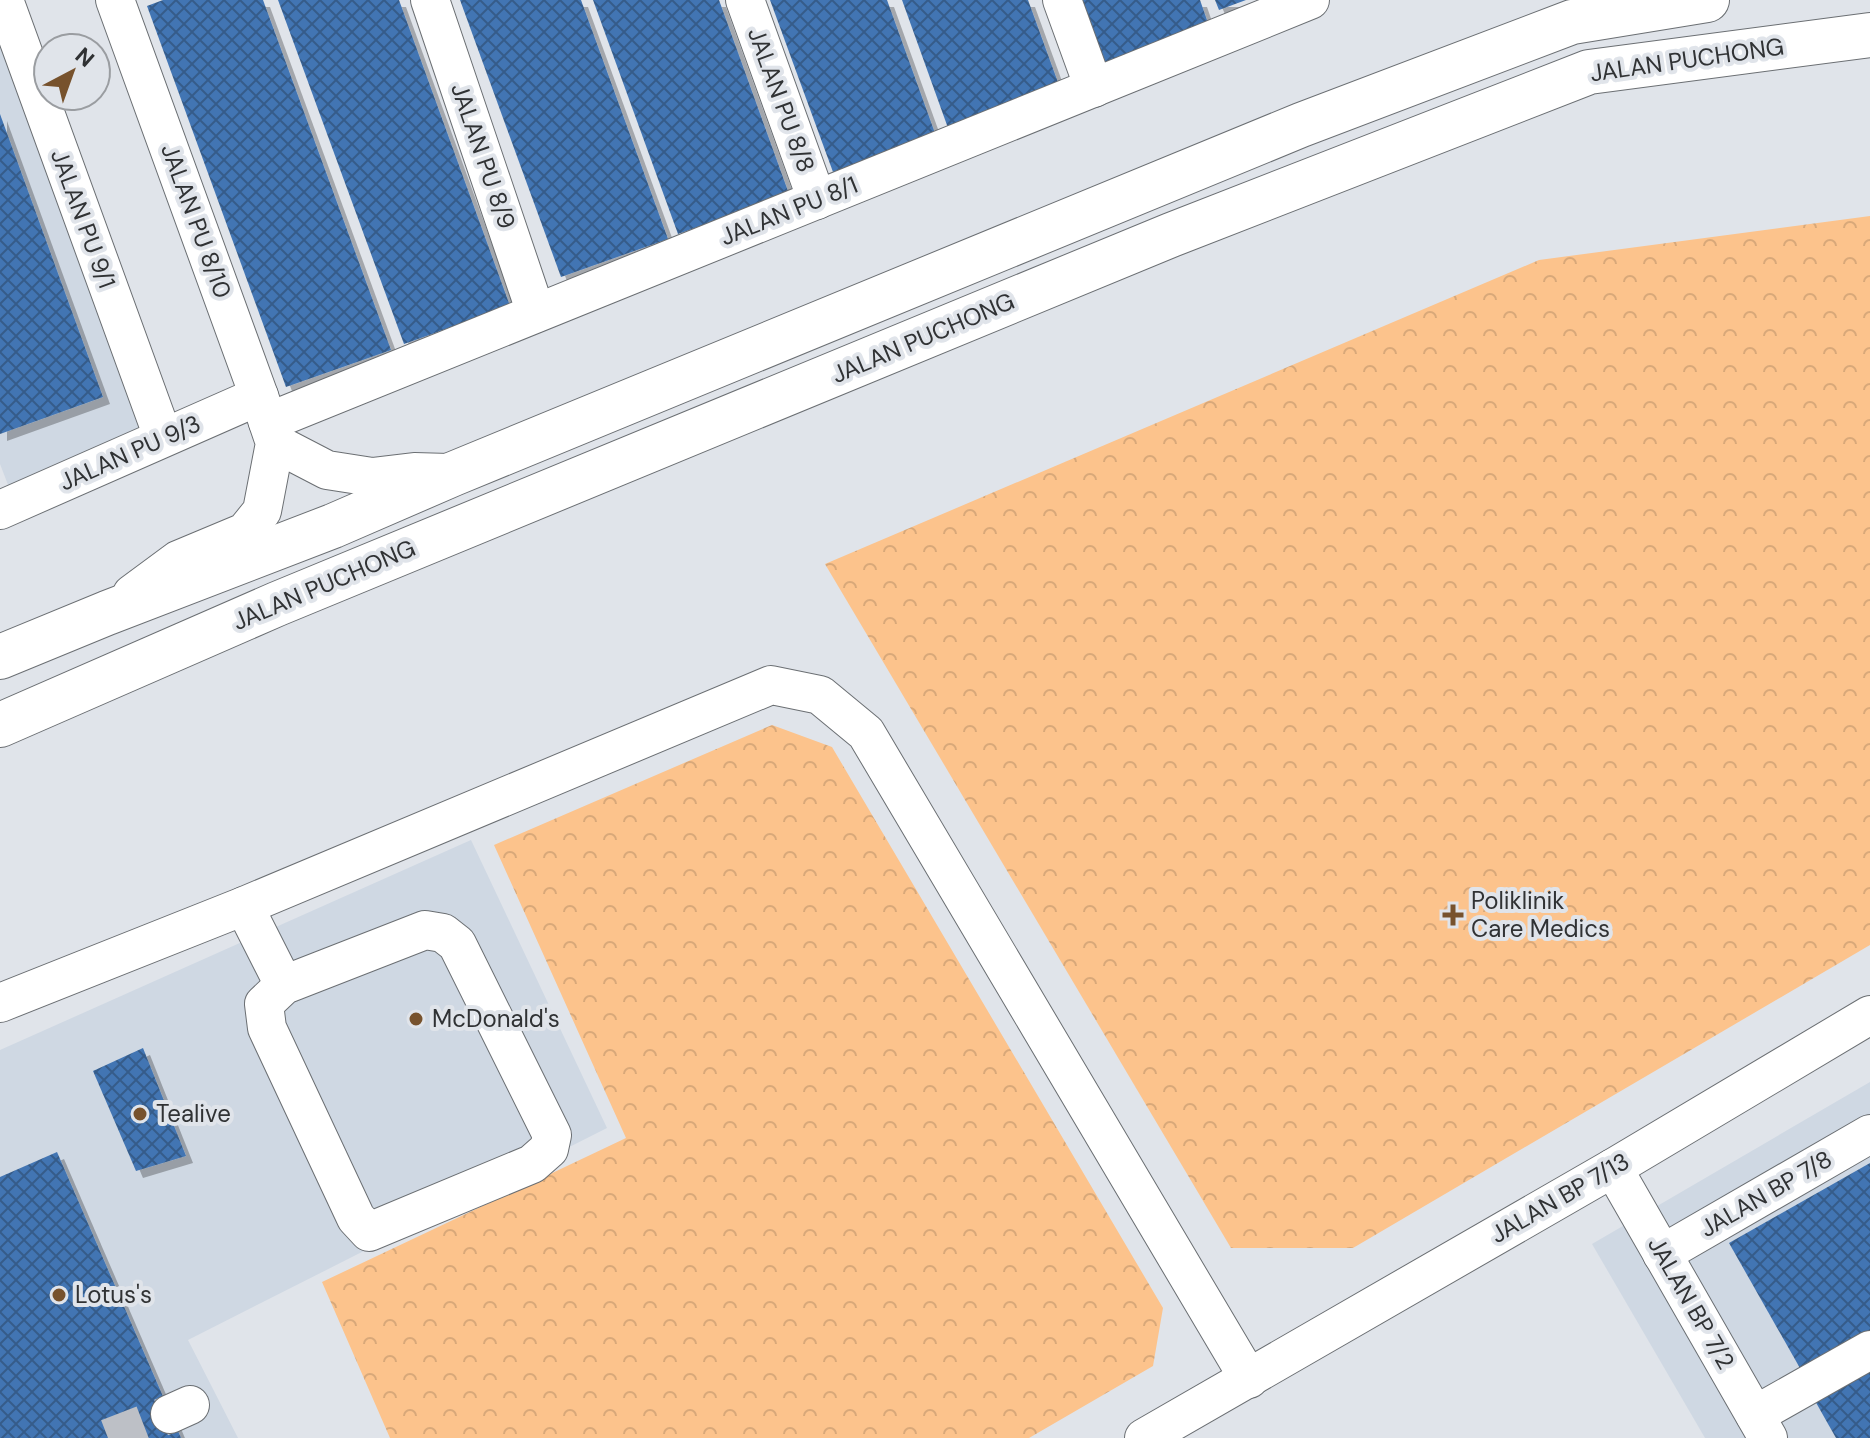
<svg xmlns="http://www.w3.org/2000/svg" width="1870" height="1438" font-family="'DM Sans',sans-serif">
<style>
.built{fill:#cfd8e3}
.forest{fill:url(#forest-crowns)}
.building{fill:url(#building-cross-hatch);filter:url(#shadow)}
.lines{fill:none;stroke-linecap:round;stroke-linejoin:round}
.minor-tunnel{stroke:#bdc0c6;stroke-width:38;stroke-dasharray:38 19;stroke-linecap:butt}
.minor-casing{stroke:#6b6f73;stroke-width:40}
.major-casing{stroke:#6b6f73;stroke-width:46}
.minor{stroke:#fff;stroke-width:38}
.major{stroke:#fff;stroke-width:44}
.poi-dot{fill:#77522d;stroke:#e0e4ea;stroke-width:3}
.labels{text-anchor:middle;stroke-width:8;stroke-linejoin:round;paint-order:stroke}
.street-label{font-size:24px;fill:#303234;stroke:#e0e4ea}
.poi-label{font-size:24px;fill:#303234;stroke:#e0e4ea;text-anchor:start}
</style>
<defs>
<pattern id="forest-crowns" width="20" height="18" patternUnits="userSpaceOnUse" patternTransform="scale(2)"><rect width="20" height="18" fill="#fcc38c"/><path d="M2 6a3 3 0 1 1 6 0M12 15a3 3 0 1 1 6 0" fill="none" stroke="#d8a879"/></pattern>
<pattern id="building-cross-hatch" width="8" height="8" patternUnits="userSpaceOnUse" patternTransform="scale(2)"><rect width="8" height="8" fill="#4275b3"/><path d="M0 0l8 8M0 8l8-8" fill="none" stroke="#355c8a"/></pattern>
<filter id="shadow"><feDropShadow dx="7" dy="7" stdDeviation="0" flood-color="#0004"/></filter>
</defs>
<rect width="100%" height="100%" fill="#e0e4ea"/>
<g class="built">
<polygon points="0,42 142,427 10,490 0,464"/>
<polygon points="471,840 607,1128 188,1340 238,1438 0,1438 0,1050"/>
<polygon points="1870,1082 1870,1438 1705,1438 1592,1244"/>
</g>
<g class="forest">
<polygon points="1870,216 1870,945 1353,1248 1231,1248 825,564 1539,260"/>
<polygon points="772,725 832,747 1163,1308 1153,1366 1029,1438 390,1438 322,1282 626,1138 494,845"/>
</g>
<g class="building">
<polygon points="163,0 263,0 391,350 286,387 147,6"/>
<polygon points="278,0 399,0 510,306 404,344"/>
<polygon points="460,0 581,0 668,239 561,277"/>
<polygon points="593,0 719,0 789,194 678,234"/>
<polygon points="770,0 887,0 936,136 833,172"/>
<polygon points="902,0 1028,0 1060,88 948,128"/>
<polygon points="1080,0 1200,0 1209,26 1103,64"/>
<polygon points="1215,0 1246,0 1219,10"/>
<polygon points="0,114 103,397 0,434"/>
<polygon points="143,1048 186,1156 136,1171 93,1071"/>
<polygon points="57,1152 181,1438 0,1438 0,1177"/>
<polygon points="1870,1163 1870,1341 1805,1377 1729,1243"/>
<polygon points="1870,1358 1870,1438 1836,1438 1810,1392"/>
</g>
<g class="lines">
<polyline class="minor-tunnel" points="108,1438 170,1414"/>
<g class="minor-casing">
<g id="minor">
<polyline points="4,0 163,437"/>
<polyline points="115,0 259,396 275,443 262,511 245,532 178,560 132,594"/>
<polyline points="430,0 536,313"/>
<polyline points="745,0 817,200"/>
<polyline points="1062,0 1094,88"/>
<polyline points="268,422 1310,0"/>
<polyline points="275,443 327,470 372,477 414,472 449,473"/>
<polyline points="0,510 259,396"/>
<polyline points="244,906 284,985"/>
<polygon points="425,930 443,933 457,944 552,1135 549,1149 532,1164 369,1232 356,1218 267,1028 264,1004 284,985"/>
<polyline points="0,1003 244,906 771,685 820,695 866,733 1249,1379"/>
<polyline points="1613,1168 1768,1438"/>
<polyline points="1662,1254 1870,1134"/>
<polyline points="170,1414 190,1405"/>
<polyline points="1755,1415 1870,1350"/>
<polyline points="1144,1438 1613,1168 1870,1015"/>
</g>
</g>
<g class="major-casing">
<g id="major">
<polyline points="0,657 107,613 333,526 453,474 1301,125 1572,22 1707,0"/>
<polyline points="0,725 277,604 1171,235 1589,72 1870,35"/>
</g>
</g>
<use href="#minor" class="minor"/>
<use href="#major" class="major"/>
</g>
<g class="poi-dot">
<path d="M1449 903h8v8h8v8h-8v8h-8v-8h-8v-8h8z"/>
<circle cx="416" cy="1019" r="8"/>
<circle cx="140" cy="1114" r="8"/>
<circle cx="59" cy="1295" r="8"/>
</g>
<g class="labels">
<g class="street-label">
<text transform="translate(1687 60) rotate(-8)" y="8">JALAN PUCHONG</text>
<text transform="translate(781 100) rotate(70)" y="8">JALAN PU 8/8</text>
<text transform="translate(483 156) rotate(71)" y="8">JALAN PU 8/9</text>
<text transform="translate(789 211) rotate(-22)" y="8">JALAN PU 8/1</text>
<text transform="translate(83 219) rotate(70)" y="8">JALAN PU 9/1</text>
<text transform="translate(196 221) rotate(70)" y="8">JALAN PU 8/10</text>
<text transform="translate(923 338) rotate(-23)" y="8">JALAN PUCHONG</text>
<text transform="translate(130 453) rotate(-24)" y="8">JALAN PU 9/3</text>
<text transform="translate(324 585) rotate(-23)" y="8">JALAN PUCHONG</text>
<text transform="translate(1766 1194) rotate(-30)" y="8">JALAN BP 7/8</text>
<text transform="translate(1560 1198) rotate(-30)" y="8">JALAN BP 7/13</text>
<text transform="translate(1691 1303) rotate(60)" y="8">JALAN BP 7/2</text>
</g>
<g class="poi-label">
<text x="1471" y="909">Poliklinik<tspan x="1471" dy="28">Care Medics</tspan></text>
<text x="432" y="1027">McDonald's</text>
<text x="156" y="1122">Tealive</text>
<text x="75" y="1303">Lotus's</text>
</g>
</g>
<g transform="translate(72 72) rotate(41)"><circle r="38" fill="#e0e4ea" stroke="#9a9da1" stroke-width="2"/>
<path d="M0-6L14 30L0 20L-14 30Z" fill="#77522d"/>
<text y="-12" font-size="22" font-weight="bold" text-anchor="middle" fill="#303234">N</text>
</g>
</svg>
